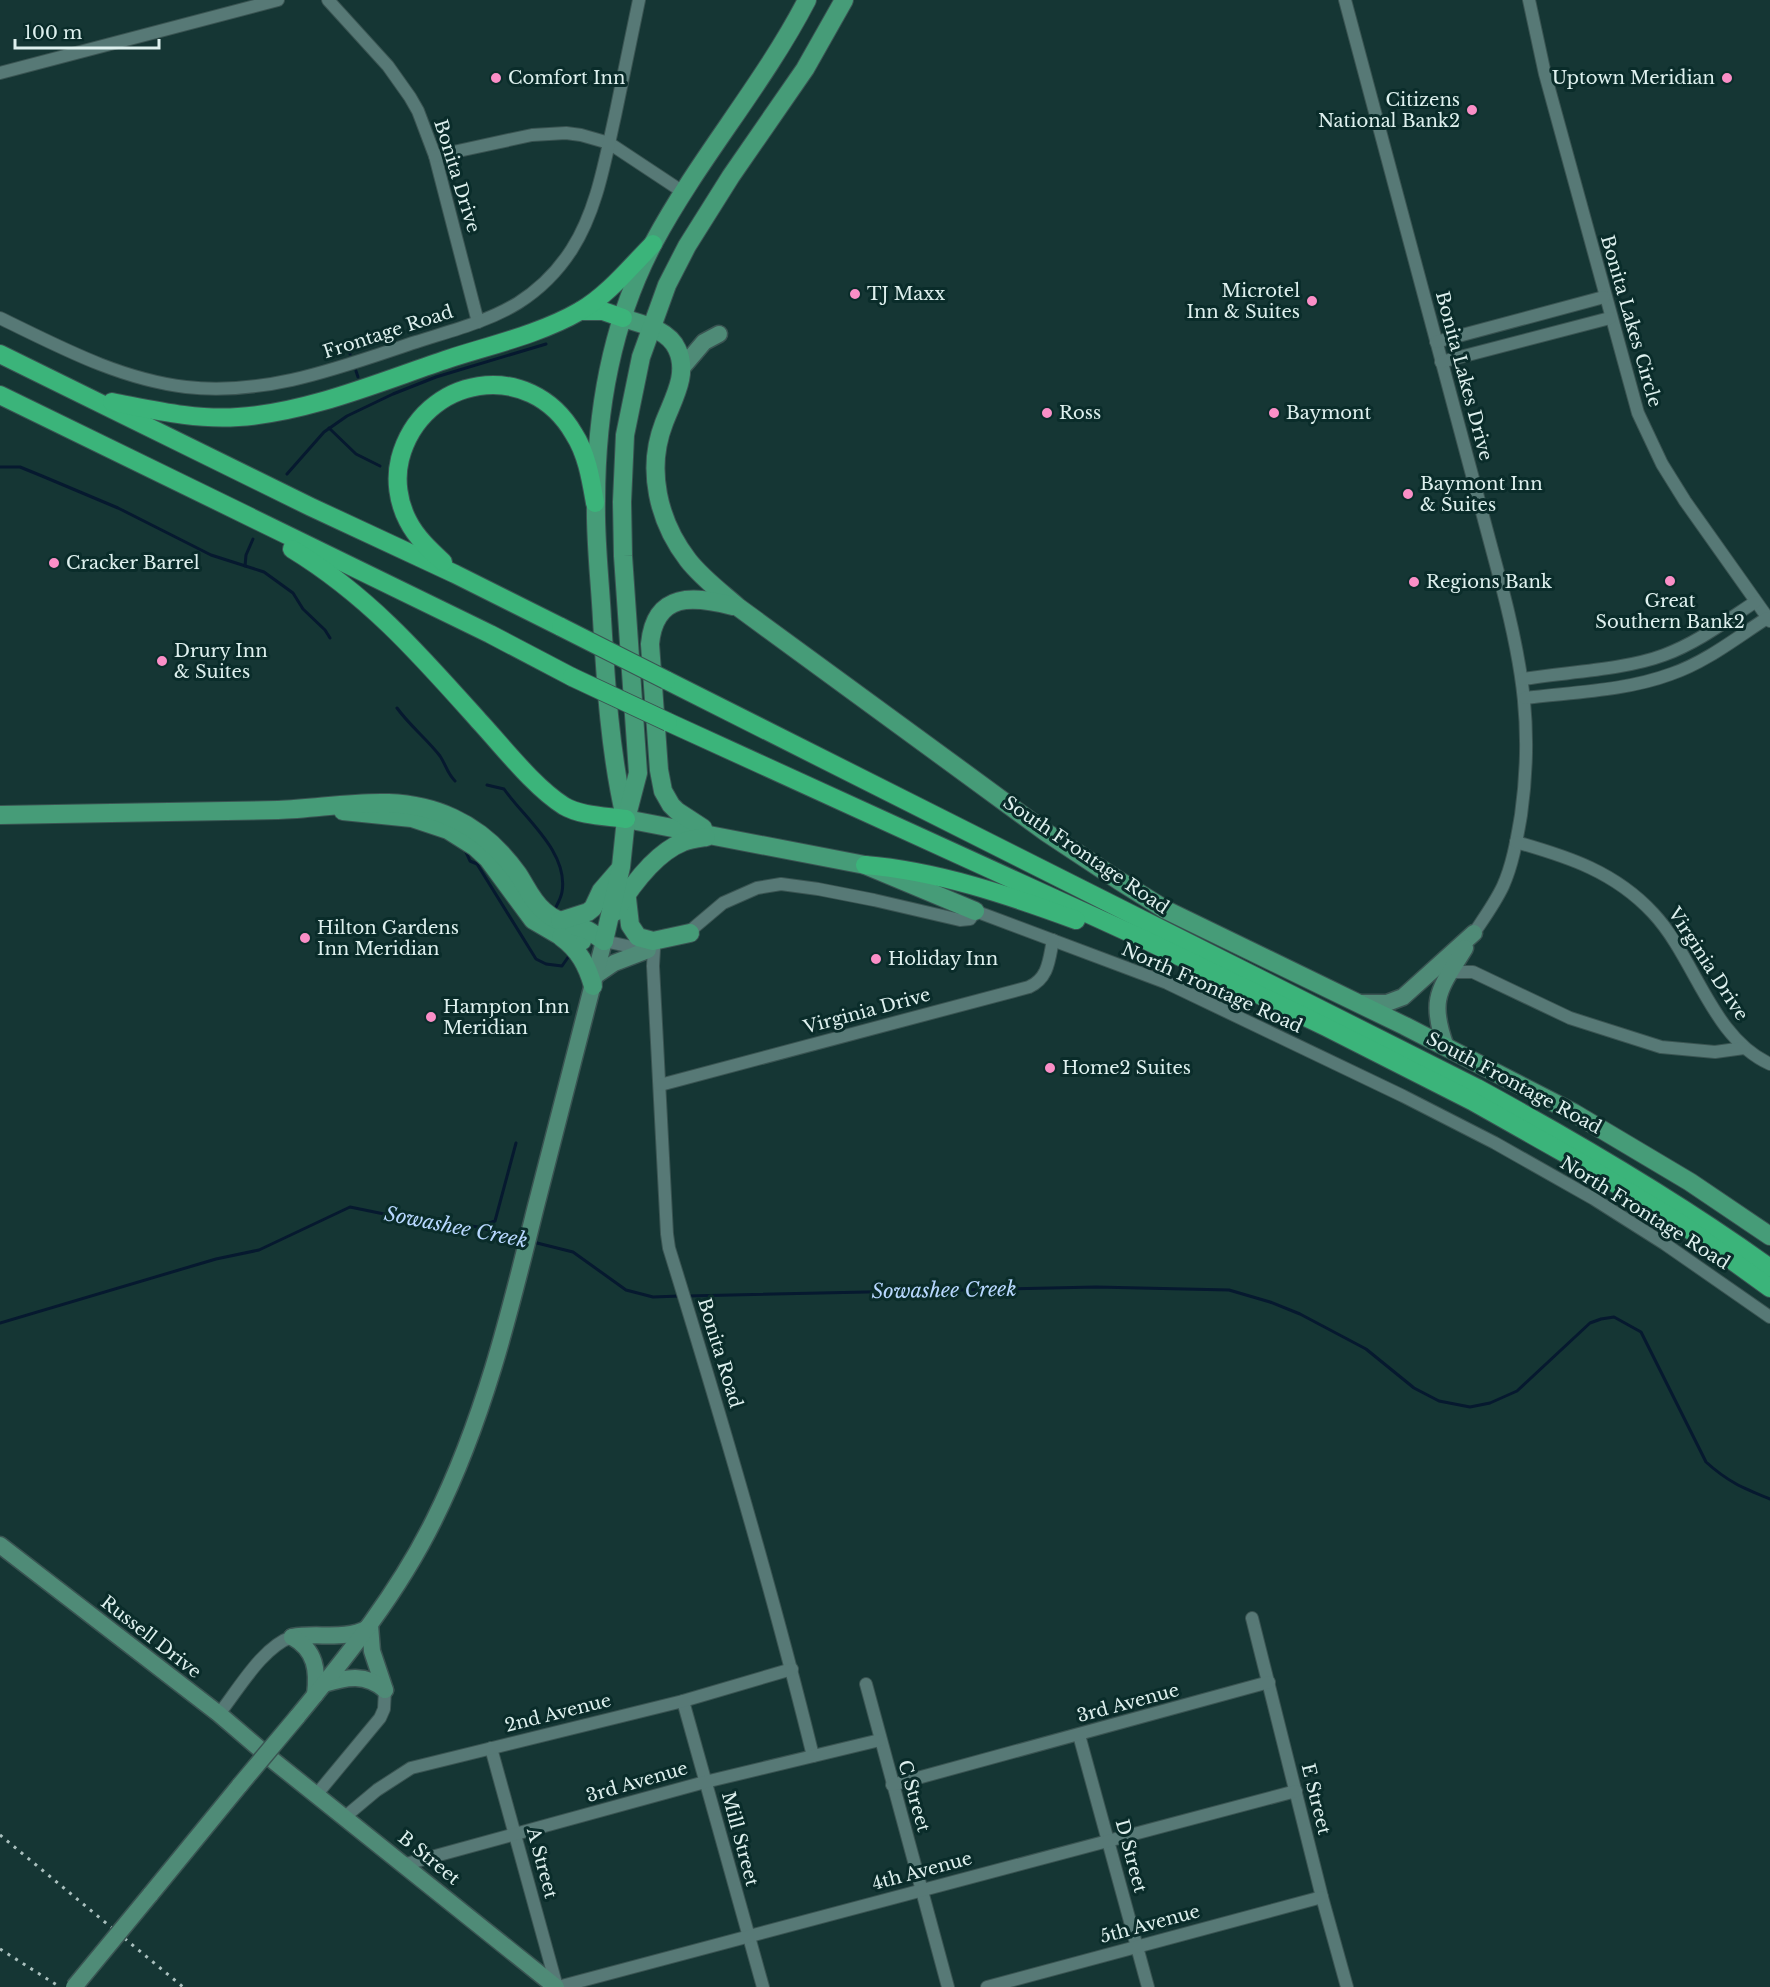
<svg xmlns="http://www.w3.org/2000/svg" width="1770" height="1987" font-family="'Libre Baskerville',serif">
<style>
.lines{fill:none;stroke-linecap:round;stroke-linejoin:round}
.stream{stroke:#06192f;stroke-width:3}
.street-casing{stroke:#3a5452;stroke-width:14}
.secondary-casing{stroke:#3a5452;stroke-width:19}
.primary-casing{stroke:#3a5452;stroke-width:20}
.highway-casing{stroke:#3a5452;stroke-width:20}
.street{stroke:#577976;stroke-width:12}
.secondary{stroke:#4f8b77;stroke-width:16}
.primary{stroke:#469c78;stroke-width:18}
.highway{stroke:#3bb47a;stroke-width:18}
.rail{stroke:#aac0be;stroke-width:3;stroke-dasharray:3 6;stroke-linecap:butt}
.secondary-bridge-casing{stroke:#3a5452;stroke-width:19;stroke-linecap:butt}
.highway-bridge-casing{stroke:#3a5452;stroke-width:20;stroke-linecap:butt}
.secondary-bridge{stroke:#4f8b77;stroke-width:16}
.highway-bridge{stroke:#3bb47a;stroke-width:18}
.poi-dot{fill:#fa8fc7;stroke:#0a2c2a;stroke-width:2}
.labels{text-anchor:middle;stroke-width:6;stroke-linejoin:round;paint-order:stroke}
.poi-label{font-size:18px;fill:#def0ee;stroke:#0a2c2a;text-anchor:start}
.street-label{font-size:18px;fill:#def0ee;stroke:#0a2c2a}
.water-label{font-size:20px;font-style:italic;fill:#b8d8ff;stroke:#0a2c2a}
</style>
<rect width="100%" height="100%" fill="#153634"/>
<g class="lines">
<g class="stream">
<polyline points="349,348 350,354"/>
<polyline points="356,371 358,377"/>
<polyline points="329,428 356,454 380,466"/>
<polyline points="0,467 20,467 42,476 118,508 211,555 264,572 293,593 303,609 325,630 330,638"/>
<polyline points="287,474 324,432 347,416 393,394 436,377 546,344"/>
<polyline points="245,566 246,555 253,539"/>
<path d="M397,708C410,726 427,739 440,756C446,765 447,773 455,781"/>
<path d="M487,785L504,789C524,818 569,852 562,892C561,898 558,903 555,909"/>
<polyline points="465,850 470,861 477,864 536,959 546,964 562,966 571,953"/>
<polyline points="480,1226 495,1221 516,1143"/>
<polyline points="533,1242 573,1252 626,1290 653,1297 680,1296"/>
<path d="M687,1296L1096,1287L1229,1290L1270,1302L1300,1314L1366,1349L1414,1388L1439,1401L1470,1407L1490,1403L1517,1391L1590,1323L1601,1319L1614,1317L1641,1332L1706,1462C1728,1482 1743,1488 1770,1499"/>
<polyline points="0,1323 216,1259 259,1250 350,1207 389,1215 478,1227 521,1239"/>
</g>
<g class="street-casing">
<g id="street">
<polyline points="328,0 388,66 410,97 418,111 435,156 478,322"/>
<path d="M1345,0L1502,587C1523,668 1533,730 1521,815C1517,838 1513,864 1503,886C1495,903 1484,918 1474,933"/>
<polyline points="1529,0 1545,74 1638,413 1662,464 1685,501 1770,621"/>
<polyline points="0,73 278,0"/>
<polyline points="435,156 532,135 566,133 581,135 609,143 683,192"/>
<path d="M0,318C60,347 119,379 186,387C267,396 341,367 416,342C450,331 487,322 518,303C540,289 558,271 572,249C597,210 605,160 615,116C623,77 631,39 639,0"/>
<polyline points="1436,342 1604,297"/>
<polyline points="1441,362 1610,318"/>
<path d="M1523,679C1566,672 1624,670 1664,655C1697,643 1726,621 1755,602"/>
<path d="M1525,698C1573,692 1625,691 1671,674C1706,662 1736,638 1767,618"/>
<path d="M1516,842C1569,857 1615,872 1653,913C1696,959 1711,1037 1770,1064"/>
<polyline points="684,936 723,903 757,888 781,884 818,889 874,900 960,920 970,919 975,911 1167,983 1403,1096 1495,1143 1594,1199 1665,1244 1770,1317"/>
<polyline points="604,941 646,950"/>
<path d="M654,949L653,966L667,1234L669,1248C721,1416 771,1585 813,1756"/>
<polyline points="1450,972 1473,972 1570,1018 1661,1047 1715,1052 1744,1048"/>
<path d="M660,1085L1029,987C1049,978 1049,959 1053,940"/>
<polyline points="1252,1618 1322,1897 1347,1987"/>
<polyline points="866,1684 948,1987"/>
<polyline points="683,1701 763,1987"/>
<path d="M219,1714C238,1690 263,1646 292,1637"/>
<polyline points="1079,1735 1148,1987"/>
<polyline points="491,1748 557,1987"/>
<polyline points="892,1785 1269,1682"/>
<polyline points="317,1794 380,1718 384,1709 385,1690"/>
<polyline points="346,1816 377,1790 411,1768 683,1701 792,1669"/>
<polyline points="406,1864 705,1782 880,1740"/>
<polyline points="558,1987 1296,1791"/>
<polyline points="987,1987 1322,1897"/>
</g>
</g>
<g class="secondary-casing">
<g id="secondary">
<polyline points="681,369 704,342 719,334"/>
<polyline points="595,976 614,963 648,950"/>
<polyline points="1358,1003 1387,1003 1403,997 1474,933"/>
<path d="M1446,1047C1428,998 1440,989 1465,948"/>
<polyline points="0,1545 219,1714 275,1762 556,1987"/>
<polyline points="370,1625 372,1651 385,1690"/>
<path d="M292,1637C318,1632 344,1641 368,1628"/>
<path d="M292,1637C316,1650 318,1671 315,1695"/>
<path d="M324,1684C346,1677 366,1673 385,1690"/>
<path d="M297,1717C348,1655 398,1593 434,1520C483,1422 509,1316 535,1210C558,1120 581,1031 604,941"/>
<polyline points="150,1895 240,1785"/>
</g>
</g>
<g class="primary-casing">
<g id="primary">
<path d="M623,318C641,324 668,329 677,349C689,374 673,399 664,423C646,469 658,521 688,560C702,578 721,592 738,607L1047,833L1118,880L1166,910L1405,1026L1574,1113L1690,1182L1770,1236"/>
<polyline points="343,811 412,818 448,830 475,847 488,859 533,920 557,934 582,941"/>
<path d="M0,815C93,813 185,812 278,810C337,808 396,791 453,818C479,830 501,850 518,874C526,886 532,901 544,911C556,922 570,924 585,929C592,932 598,937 604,941"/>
<path d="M625,817C610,752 606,686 602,619C600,580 595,540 596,501C596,412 612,321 654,242C699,158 763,85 807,0"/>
<polyline points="626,819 865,865 975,911"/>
<path d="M703,828L677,811L671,805L663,791L659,770L650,644C655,591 694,596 733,606"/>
<polyline points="626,890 630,925 638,937 653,941 690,933"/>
<path d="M615,912C630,888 655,853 683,842C690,839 699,838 706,837"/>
<polyline points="560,921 588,912 593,908 601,891 620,869"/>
<path d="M561,937C579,950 587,965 593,986"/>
<polyline points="604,941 621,867 626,819 638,773 623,556 622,502 625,435 641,357 667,285 687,246 731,176 805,69 844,0"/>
</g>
</g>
<g class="highway-casing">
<g id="highway">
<polyline points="580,311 603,311 623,318"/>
<polyline points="0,354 311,507 455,574 561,627"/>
<polyline points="0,395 490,634 572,677"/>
<path d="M112,402C154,410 195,420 238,417C307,413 382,381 448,359C491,345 540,334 580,311C608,295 631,266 653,244"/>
<path d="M292,549C369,596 421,656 480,722C504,748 534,787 564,806C581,816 606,816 626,819"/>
<path d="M443,562C430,550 416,537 408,521C398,502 395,479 400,459C422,375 530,357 574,434C587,454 591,480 595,503"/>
<path d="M666,680L1477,1088C1578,1143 1677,1201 1770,1268"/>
<polyline points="668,722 1141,938 1326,1027 1472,1101 1580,1162 1683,1225 1770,1288"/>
<path d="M865,865C937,871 1008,895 1076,920"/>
</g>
</g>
<use href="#street" class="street"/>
<use href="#secondary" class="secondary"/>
<use href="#primary" class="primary"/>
<use href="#highway" class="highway"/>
<g class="rail">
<polyline points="0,1835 183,1987"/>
<polyline points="0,1949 60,1987"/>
</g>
<g class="secondary-bridge-casing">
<g id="secondary-bridge">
<polyline points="240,1785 297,1717"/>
<polyline points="74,1987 150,1895"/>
</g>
</g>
<g class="highway-bridge-casing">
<g id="highway-bridge">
<polyline points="561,627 666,680"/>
<polyline points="572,677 668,722"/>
</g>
</g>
<use href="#secondary-bridge" class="secondary-bridge"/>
<use href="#highway-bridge" class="highway-bridge"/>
</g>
<g class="poi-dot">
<circle cx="496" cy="78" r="6"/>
<circle cx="1727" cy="78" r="6"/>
<circle cx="1472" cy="110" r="6"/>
<circle cx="855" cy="294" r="6"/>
<circle cx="1312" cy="301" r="6"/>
<circle cx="1047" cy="413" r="6"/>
<circle cx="1274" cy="413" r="6"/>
<circle cx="1408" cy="494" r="6"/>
<circle cx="54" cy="563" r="6"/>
<circle cx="1670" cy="581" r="6"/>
<circle cx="1414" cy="582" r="6"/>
<circle cx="162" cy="661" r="6"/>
<circle cx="305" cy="938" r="6"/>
<circle cx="876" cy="959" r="6"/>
<circle cx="431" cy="1017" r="6"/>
<circle cx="1050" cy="1068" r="6"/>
</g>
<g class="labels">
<g class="poi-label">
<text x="508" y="84">Comfort Inn</text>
<text x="1715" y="84" text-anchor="end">Uptown Meridian</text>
<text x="1460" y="106" text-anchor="end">Citizens<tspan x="1460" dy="21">National Bank2</tspan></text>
<text x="1300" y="297" text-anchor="end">Microtel<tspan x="1300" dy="21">Inn &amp; Suites</tspan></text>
<text x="867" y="300">TJ Maxx</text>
<text x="1059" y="419">Ross</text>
<text x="1286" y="419">Baymont</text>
<text x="1420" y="490">Baymont Inn<tspan x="1420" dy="21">&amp; Suites</tspan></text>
<text x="66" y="569">Cracker Barrel</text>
<text x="1426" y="588">Regions Bank</text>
<text x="1670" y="607" text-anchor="middle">Great<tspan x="1670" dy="21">Southern Bank2</tspan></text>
<text x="174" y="657">Drury Inn<tspan x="174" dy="21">&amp; Suites</tspan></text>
<text x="317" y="934">Hilton Gardens<tspan x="317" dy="21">Inn Meridian</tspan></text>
<text x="888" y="965">Holiday Inn</text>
<text x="443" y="1013">Hampton Inn<tspan x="443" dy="21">Meridian</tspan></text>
<text x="1062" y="1074">Home2 Suites</text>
</g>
<g class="street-label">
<text transform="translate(457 176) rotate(73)" y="6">Bonita Drive</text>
<text transform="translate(1631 321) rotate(74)" y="6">Bonita Lakes Circle</text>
<text transform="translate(388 332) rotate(-18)" y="6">Frontage Road</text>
<text transform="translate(1464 376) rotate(75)" y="6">Bonita Lakes Drive</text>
<text transform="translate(1086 855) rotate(34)" y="6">South Frontage Road</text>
<text transform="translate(1708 964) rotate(57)" y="6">Virginia Drive</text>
<text transform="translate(1212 988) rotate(24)" y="6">North Frontage Road</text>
<text transform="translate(867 1011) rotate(-15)" y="6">Virginia Drive</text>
<text transform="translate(1514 1083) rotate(28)" y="6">South Frontage Road</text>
<text transform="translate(1645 1213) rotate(32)" y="6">North Frontage Road</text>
<text transform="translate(720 1353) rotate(73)" y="6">Bonita Road</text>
<text transform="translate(151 1637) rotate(38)" y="6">Russell Drive</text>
<text transform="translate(1128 1703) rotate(-15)" y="6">3rd Avenue</text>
<text transform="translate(558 1713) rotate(-14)" y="6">2nd Avenue</text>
<text transform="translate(637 1782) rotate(-16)" y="6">3rd Avenue</text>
<text transform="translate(914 1796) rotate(74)" y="6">C Street</text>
<text transform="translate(1316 1799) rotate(76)" y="6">E Street</text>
<text transform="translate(740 1839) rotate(75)" y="6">Mill Street</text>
<text transform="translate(1131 1856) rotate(75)" y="6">D Street</text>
<text transform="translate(429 1858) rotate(39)" y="6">B Street</text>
<text transform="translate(542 1863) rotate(75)" y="6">A Street</text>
<text transform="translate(922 1871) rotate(-15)" y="6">4th Avenue</text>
<text transform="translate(1150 1924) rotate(-15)" y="6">5th Avenue</text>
</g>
<g class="water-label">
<text transform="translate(456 1227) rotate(11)" y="7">Sowashee Creek</text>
<text transform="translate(944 1290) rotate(-1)" y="7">Sowashee Creek</text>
</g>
</g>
<path d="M15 39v9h144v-9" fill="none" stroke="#def0ee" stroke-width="3"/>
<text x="24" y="39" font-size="18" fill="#def0ee" stroke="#0a2c2a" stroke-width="4.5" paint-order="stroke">100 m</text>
</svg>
